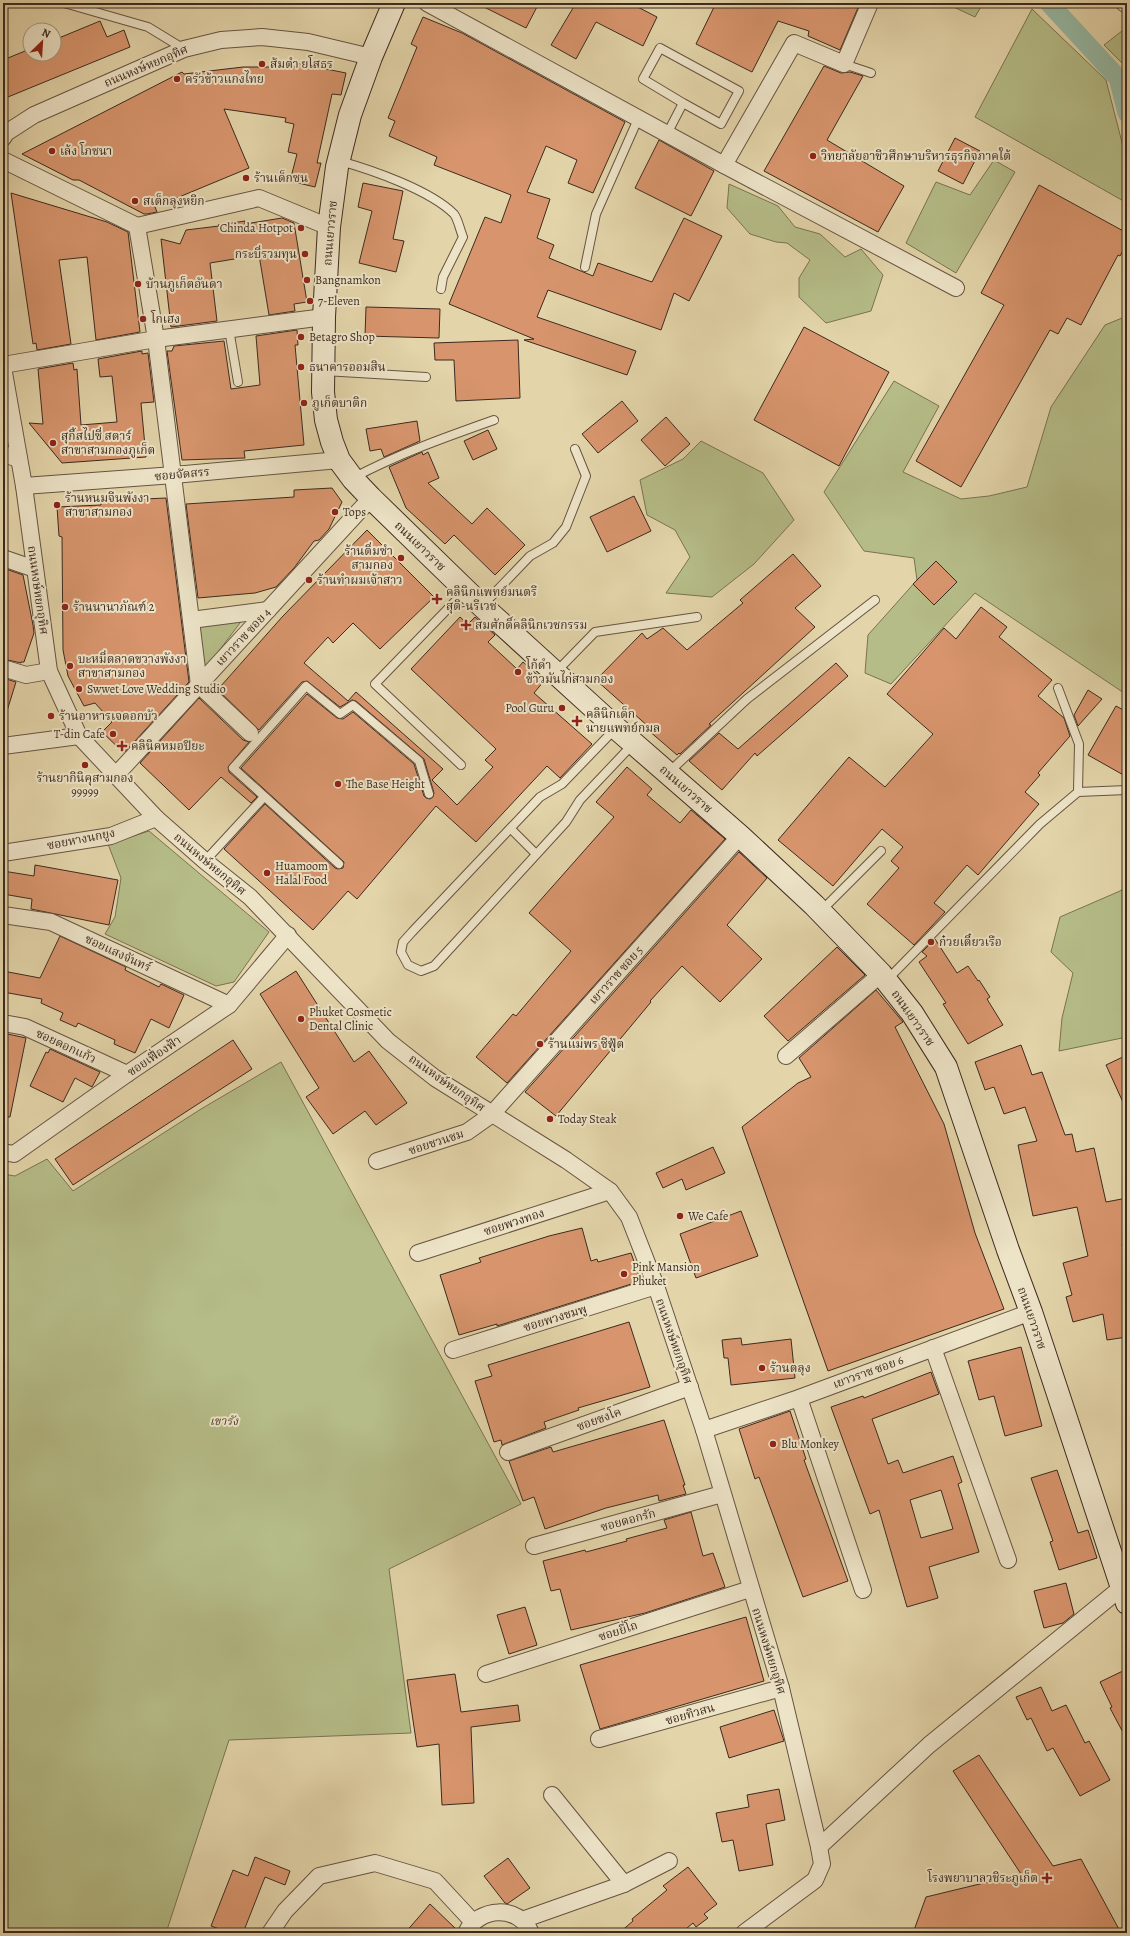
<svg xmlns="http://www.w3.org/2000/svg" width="1130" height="1936" font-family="Alegreya,'Noto Serif Thai',serif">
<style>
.green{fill:#b5bc87;stroke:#797353}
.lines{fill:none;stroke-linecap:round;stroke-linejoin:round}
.canal{stroke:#96b9a4;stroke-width:19}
.building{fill:#d8956d;stroke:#3d2a1f;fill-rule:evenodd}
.lane-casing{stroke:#665442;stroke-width:10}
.street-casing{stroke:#665442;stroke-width:18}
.secondary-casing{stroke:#3d2a1f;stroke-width:24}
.lane{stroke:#ede3c7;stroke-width:8}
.street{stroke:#ede3c7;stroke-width:16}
.secondary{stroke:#ede3c7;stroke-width:22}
.poi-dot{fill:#8f2418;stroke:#ede3c7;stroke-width:1.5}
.labels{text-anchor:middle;stroke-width:4;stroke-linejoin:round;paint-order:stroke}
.poi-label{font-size:12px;fill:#3d2a1f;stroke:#ede3c7;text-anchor:start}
.street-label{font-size:12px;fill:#3d2a1f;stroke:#ede3c7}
.park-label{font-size:12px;font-style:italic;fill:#554734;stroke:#ede3c7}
</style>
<rect width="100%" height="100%" fill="#e3d4a9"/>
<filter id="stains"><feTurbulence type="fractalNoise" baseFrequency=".005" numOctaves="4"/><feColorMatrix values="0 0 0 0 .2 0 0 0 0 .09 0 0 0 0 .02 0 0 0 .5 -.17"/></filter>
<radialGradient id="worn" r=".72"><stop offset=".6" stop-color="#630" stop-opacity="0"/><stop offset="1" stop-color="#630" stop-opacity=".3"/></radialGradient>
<g class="green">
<polygon points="945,3 983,3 975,17"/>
<polygon points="1032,9 1106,80 1127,162 1127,203 975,117"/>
<polygon points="1127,27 1127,68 1104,45"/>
<polygon points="994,160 1015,172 956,273 906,243 936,182 970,195"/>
<polygon points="729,184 778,206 795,227 820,234 845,257 861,249 883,275 871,311 826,323 799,297 799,278 810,260 787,243 776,242 750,234 727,208"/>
<polygon points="1127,316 1127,695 975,593 891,684 865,673 868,635 917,580 914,558 864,551 824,492 894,381 939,406 903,472 961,499 989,496 1027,487 1051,407 1105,325"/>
<polygon points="701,441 763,473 794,520 754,564 712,597 666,593 690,557 675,530 647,515 640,480 683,459"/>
<polygon points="243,619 203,672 200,624"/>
<polygon points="149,831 269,932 234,982 216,986 105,934 115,917 121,878 108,844"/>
<polygon points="1127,886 1127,1037 1059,1051 1062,1018 1073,973 1051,952 1060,917 1120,891"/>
<polygon points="281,1062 521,1504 389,1569 411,1733 229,1740 166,1933 3,1933 3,1174 15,1176 47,1159 73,1191 201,1109"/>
</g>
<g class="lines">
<polyline class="canal" points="1049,3 1118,78 1127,113"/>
</g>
<g class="building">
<polygon points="476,3 539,3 526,28"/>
<polygon points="576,3 630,3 657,17 643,46 596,22 576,59 551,45"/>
<polygon points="716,3 860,3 840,50 808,36 809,31 778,21 752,72 696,44"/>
<polygon points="423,17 462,33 625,122 593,193 568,183 577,160 546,146 527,192 550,199 537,238 554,245 549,258 593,276 598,263 652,282 684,218 722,236 689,301 674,293 661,330 548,290 537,317 636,351 627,375 524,340 534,339 449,304 485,217 501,223 511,195 434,165 437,157 389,136 395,121 388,118 417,47 411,44"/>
<polygon points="100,21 107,37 124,30 130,47 3,99 3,60 30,49 30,54 54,54 54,40"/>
<polygon points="296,63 346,73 341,95 332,94 317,163 321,163 315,187 290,181 297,154 288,152 294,124 285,122 286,118 224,109 249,168 155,207 157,212 147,214 144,214 79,180 73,180 22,154 182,72 184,74 243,67 295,67"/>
<polygon points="824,66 841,73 850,72 863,76 827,140 904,186 878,232 764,171"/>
<polygon points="955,138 980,151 963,184 938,171"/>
<polygon points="659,140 714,171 691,216 635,188"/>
<polygon points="363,183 403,191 393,239 404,241 396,272 359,263 372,211 358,207"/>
<polygon points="1039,185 1127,233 1127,243 1120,256 1118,255 1081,325 1067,318 1058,334 1050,330 961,487 916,461 1004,305 981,293"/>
<polygon points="11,193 107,222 128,232 140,332 96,340 87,257 59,260 71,344 37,350 36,343 33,344"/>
<polygon points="282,218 294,223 307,302 294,304 295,311 269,315 259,255 210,263 217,321 171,327 161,239 180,244 186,230 219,226 218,225 245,221 245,224"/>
<polygon points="366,307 440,309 439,338 365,336"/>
<polygon points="804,327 889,372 839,466 754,420"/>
<polygon points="297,330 298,345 295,345 304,445 244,451 245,458 182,460 167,351 172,351 174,346 224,341 231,389 260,385 256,336"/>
<polygon points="518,340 520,398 456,401 454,360 435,360 434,343"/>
<polygon points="142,351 142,354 148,353 154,402 141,403 146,457 62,463 29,423 43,424 38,369 73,363 74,370 77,369 81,425 117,422 112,376 100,377 98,359"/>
<polygon points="622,401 638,421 598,453 582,434"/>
<polygon points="666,417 690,444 665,466 641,440"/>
<polygon points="417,421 420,441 384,457 381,449 370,451 366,429"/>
<polygon points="488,430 497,449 473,460 464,441"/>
<polygon points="422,452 423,455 428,452 439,478 428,483 472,524 487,508 525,545 495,575 454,535 445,544 406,508 389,467"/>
<polygon points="332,488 342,502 329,529 319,540 314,541 294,568 276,587 255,593 198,598 186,504 294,497 294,490"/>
<polygon points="634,496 651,531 607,552 590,517"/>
<polygon points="166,498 189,682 124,753 102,732 112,722 95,703 84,706 68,676 63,650 62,537 59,536 57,507 101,505 101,501"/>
<polygon points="367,530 434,597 380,649 353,623 333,643 328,637 304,663 348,701 356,692 443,769 432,780 457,805 493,767 485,760 496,749 411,669 460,617 468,624 475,617 495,635 488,642 517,669 523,662 544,681 534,693 592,744 560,778 547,766 476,842 436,806 357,899 348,891 313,930 224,849 265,804 335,868 338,869 343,868 344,862 241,768 307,694 337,718 343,719 353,712 414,764 424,796 426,798 430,799 433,797 434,793 424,759 356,701 352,700 340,707 307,681 302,682 259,730 215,687 220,687 283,616"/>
<polygon points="793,554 821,586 795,608 815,627 709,724 711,725 680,754 679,753 677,755 648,730 650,728 596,680 642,633 647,639 663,628 687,650 743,603 740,600"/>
<polygon points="936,561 957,582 934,605 913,584"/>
<polygon points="3,568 23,575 33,625 34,633 24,662 21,662 21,663 3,659"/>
<polygon points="981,607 1007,627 999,637 1052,680 1038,696 1064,718 1070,736 1038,773 1040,775 1025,792 1039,804 978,875 967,865 934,903 945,912 914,945 867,904 899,868 891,861 903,847 882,829 833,886 778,840 849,757 885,787 933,734 887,694 944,628 956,639"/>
<polygon points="836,663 848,676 757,756 755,753 722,790 689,761 719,733 738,749"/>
<polygon points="3,678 16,682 7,711 3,710"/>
<polygon points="1088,690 1102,699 1078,726 1074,715"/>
<polygon points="199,698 243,740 249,742 228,767 229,772 257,797 251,803 221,777 189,810 140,763"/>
<polygon points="1116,706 1127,712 1127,777 1088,755"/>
<polygon points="627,767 652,789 647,795 680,823 691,810 725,839 507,1083 476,1057 513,1014 516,1016 571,951 529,913 614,817 596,802"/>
<polygon points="739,852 767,878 727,925 762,959 720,1002 682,966 650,1001 651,1002 556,1116 525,1092"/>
<polygon points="35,865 118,880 109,925 31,909 32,899 3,894 3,871 34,876"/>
<polygon points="60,936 126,967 125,970 159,987 161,984 184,995 169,1028 151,1019 135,1053 114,1044 115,1040 78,1023 76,1027 60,1020 63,1013 41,1003 42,999 3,992 3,971 40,978"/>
<polygon points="935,939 957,973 968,966 978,981 979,980 990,997 987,999 1003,1025 968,1044 943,1004 946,1003 919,962 927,956 922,952"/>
<polygon points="837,947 865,975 788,1041 764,1016"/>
<polygon points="296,971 354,1062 369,1051 407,1103 376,1125 365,1111 333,1134 306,1097 319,1088 260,994"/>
<polygon points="876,990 903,1022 895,1027 944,1124 975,1233 1004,1309 828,1371 742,1127 798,1083 811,1077 799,1058"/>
<polygon points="3,1033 26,1038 10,1117 3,1117"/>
<polygon points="233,1040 252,1069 73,1185 55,1159"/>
<polygon points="1021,1045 1032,1075 1042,1072 1065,1135 1072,1134 1076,1152 1094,1148 1106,1202 1127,1198 1127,1243 1122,1244 1127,1263 1127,1337 1107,1340 1103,1314 1073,1322 1066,1297 1072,1295 1063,1263 1088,1256 1077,1207 1033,1216 1018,1145 1037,1141 1025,1107 1004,1114 994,1087 985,1090 975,1062"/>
<polygon points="50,1049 100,1072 92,1087 75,1078 63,1102 30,1086 46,1052 48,1053"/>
<polygon points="1127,1055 1127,1111 1106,1065"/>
<polygon points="713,1147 725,1173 686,1190 682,1179 663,1188 656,1173"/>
<polygon points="741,1211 758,1256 696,1278 680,1234"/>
<polygon points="582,1228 591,1261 597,1259 598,1262 631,1253 641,1281 497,1326 497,1324 459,1335 440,1275 481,1262 479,1258 549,1236"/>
<polygon points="629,1322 650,1387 578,1408 579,1410 544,1422 546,1428 502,1445 501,1440 494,1442 475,1381 492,1376 488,1365"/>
<polygon points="741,1338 742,1345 791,1339 795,1378 731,1385 728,1358 724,1358 722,1340"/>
<polygon points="1021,1347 1042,1426 1005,1436 994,1396 979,1400 968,1361"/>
<path d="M931,1372L939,1394L872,1419L888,1464L898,1460L903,1473L953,1456L962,1482L958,1484L979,1552L929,1567L938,1598L907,1607L879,1510L870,1514L831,1407L863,1396L864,1398ZM941,1490L953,1529L921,1538L910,1500Z"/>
<polygon points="790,1411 806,1459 804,1460 848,1581 803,1597 759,1477 755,1479 739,1429"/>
<polygon points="664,1420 685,1485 683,1485 686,1494 659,1501 658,1495 606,1508 545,1529 534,1497 523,1501 509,1461 551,1447 553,1452"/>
<polygon points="1057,1470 1078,1533 1088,1530 1097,1558 1059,1570 1050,1542 1053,1541 1031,1478"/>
<polygon points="691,1512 703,1556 713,1553 725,1587 645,1613 571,1630 560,1589 551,1591 543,1561 585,1550 586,1552 627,1541 626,1539 667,1528 664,1520"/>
<polygon points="1066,1583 1074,1614 1063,1623 1044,1628 1034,1591"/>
<polygon points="525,1607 537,1645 509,1654 497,1615"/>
<polygon points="746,1617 764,1681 600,1729 580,1665"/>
<polygon points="1127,1669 1127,1740 1110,1708 1112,1707 1100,1682"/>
<polygon points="455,1674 461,1712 518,1705 520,1721 471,1727 474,1803 442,1805 439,1744 417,1747 407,1680"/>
<polygon points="1041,1687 1052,1711 1066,1705 1085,1743 1089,1741 1110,1780 1080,1796 1053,1748 1047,1751 1031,1718 1027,1720 1016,1697"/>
<polygon points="774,1710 784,1741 729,1758 720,1727"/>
<polygon points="979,1755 1053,1866 1081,1859 1121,1933 913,1933 926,1897 1021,1874 953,1771"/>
<polygon points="779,1789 785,1820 766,1824 773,1865 739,1871 733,1840 722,1842 716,1813 749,1807 747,1795"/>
<polygon points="255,1857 290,1871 285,1885 265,1877 243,1933 230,1933 211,1926 233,1870 248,1876"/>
<polygon points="508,1858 530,1888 507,1904 505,1903 484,1876"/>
<polygon points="688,1867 717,1904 704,1914 708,1918 696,1927 693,1923 681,1933 619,1933 633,1921 632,1919 667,1890 663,1886"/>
<polygon points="430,1904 457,1930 457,1933 405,1933"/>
</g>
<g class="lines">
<g class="lane-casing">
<g id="lane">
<polyline points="64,3 148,27 184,49"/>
<polyline points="844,64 871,73"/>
<polyline points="667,134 683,103 721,124 739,91 660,48 643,79 683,103"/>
<path d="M340,161C372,170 430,190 454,214C458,219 460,230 463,237L443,277L441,289"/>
<polyline points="585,267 596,214 638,119"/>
<polyline points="229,329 238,382"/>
<polyline points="324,371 426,377"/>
<path d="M353,478C398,454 446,437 494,420"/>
<polyline points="483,605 530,556 553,543 566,527 586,476 575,449"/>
<polyline points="556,672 595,632 697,617"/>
<polyline points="1058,688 1079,744 1078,792"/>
<polyline points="615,729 562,784 540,797 412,932 403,942 401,952 408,965 421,971 434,966 566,822 580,800 634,743"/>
<polyline points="461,765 375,684 465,591"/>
<polyline points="669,772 747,699 875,600"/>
<polyline points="511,829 536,854"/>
<polyline points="205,861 264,797"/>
<polyline points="339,864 233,768 306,686 340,714 353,705 419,761 429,794"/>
<polyline points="821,911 881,851"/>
<polyline points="887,980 1040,824 1078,792 1127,790"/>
</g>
</g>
<g class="street-casing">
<g id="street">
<polyline points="427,3 724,165 956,288"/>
<polyline points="1124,3 1127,5"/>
<polyline points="3,138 6,133 34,115 184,49 221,40 262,37 308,42 371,57"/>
<polyline points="3,160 137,226 259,198 329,227"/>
<polyline points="724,165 794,43 844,64 870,3"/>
<polyline points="137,226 156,339 199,685 250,733"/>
<polyline points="3,365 156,339 324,317"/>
<polyline points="3,367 24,486 49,671 79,736 156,818 205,861 250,897 388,1041 435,1078 566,1160 610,1191 629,1217 656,1286 704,1430 781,1688 819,1847 822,1864 815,1880 744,1933"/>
<polyline points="3,454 19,459"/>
<polyline points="24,486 174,475 339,460"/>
<polyline points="3,558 35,569"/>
<polyline points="191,620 268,610"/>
<polyline points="3,668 26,675 49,671"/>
<polyline points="3,746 79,736"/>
<polyline points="116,775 371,498"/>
<polyline points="3,853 111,836 156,818"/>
<polyline points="3,915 51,922 229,1005"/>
<polyline points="3,1023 25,1027 127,1074"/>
<polyline points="786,1056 881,974"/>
<polyline points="3,1152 14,1154 127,1074 229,1005 288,935"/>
<polyline points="377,1161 467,1132 491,1115 740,836"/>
<polyline points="418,1253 610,1191"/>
<polyline points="933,1348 1008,1560"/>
<polyline points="453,1350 656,1286"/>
<polyline points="799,1398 863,1590"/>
<polyline points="704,1430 799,1398 1031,1312"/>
<polyline points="508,1452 690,1387"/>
<polyline points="534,1546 722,1494"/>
<polyline points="486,1674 750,1589"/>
<polyline points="599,1739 781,1688"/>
<polyline points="552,1795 624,1884"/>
<polyline points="819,1847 929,1745 1121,1588"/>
<polyline points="522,1920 624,1884 669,1861"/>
<polyline points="270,1933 285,1911 319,1876 375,1863 435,1881 473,1922"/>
<path d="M466,1933C478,1907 519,1904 531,1933"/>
</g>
</g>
<g class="secondary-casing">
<polyline id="secondary" points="394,3 371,57 350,115 337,167 329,227 324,317 323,392 326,420 332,442 339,460 353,479 371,498 482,606 616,728 740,836 814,905 881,974 912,1013 946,1067 1008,1250 1031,1312 1127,1603"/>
</g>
<use href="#lane" class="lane"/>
<use href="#street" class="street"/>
<use href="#secondary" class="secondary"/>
</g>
<g class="poi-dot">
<circle cx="262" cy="64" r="4"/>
<circle cx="177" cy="79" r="4"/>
<circle cx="52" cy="151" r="4"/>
<circle cx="813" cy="156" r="4"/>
<circle cx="246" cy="178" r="4"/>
<circle cx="135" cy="201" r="4"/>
<circle cx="301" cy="228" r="4"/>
<circle cx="305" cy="254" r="4"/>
<circle cx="307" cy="280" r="4"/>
<circle cx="138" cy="284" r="4"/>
<circle cx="310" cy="301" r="4"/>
<circle cx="143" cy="319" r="4"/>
<circle cx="301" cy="337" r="4"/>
<circle cx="301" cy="367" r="4"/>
<circle cx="304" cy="403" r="4"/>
<circle cx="53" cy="443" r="4"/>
<circle cx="57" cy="505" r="4"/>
<circle cx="335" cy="512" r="4"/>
<circle cx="401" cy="558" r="4"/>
<circle cx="309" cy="580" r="4"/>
<path d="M435 593h4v4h4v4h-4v4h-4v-4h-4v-4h4z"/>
<circle cx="65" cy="607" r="4"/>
<path d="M464 619h4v4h4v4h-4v4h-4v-4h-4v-4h4z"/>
<circle cx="70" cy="666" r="4"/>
<circle cx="518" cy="672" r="4"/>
<circle cx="79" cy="689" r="4"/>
<circle cx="562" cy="708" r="4"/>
<circle cx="51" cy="716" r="4"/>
<path d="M575 715h4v4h4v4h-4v4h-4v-4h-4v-4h4z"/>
<circle cx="113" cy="734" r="4"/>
<path d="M120 740h4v4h4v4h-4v4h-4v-4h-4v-4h4z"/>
<circle cx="85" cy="765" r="4"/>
<circle cx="338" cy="784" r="4"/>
<circle cx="267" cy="873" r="4"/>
<circle cx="931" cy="942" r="4"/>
<circle cx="301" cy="1019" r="4"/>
<circle cx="540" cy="1044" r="4"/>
<circle cx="550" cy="1119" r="4"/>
<circle cx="680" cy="1216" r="4"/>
<circle cx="624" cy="1274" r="4"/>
<circle cx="762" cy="1368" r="4"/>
<circle cx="773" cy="1444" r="4"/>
<path d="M1045 1872h4v4h4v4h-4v4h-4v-4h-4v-4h4z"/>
</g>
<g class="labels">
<g class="poi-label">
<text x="270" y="68">ส้มตำ ยโสธร</text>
<text x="185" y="83">ครัวข้าวแกงไทย</text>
<text x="60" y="155">เล้ง โภชนา</text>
<text x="821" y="160">วิทยาลัยอาชีวศึกษาบริหารธุรกิจภาคใต้</text>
<text x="254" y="182">ร้านเด็กซน</text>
<text x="143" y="205">สเต็กลุงหยิก</text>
<text x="293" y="232" text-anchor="end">Chinda Hotpot</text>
<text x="297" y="258" text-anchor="end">กระบี่รวมทุน</text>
<text x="315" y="284">Bangnamkon</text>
<text x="146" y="288">บ้านภูเก็ตอันดา</text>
<text x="318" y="305">7-Eleven</text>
<text x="151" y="323">โกเฮง</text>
<text x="309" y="341">Betagro Shop</text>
<text x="309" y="371">ธนาคารออมสิน</text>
<text x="312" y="407">ภูเก็ตบาติก</text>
<text x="61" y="440">สุกี้สไปซี่ สตาร์<tspan x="61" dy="14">สาขาสามกองภูเก็ต</tspan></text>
<text x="65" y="502">ร้านหนมจีนพังงา<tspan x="65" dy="14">สาขาสามกอง</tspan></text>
<text x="343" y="516">Tops</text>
<text x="393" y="555" text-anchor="end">ร้านติ่มซำ<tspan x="393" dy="14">สามกอง</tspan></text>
<text x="317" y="584">ร้านทำผมเจ้าสาว</text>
<text x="446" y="596">คลินิกแพทย์มนตรี<tspan x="446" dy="14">สุติ-นรีเวช</tspan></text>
<text x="73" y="611">ร้านนานาภัณฑ์ 2</text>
<text x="475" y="629">สมศักดิ์คลินิกเวชกรรม</text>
<text x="78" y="663">บะหมี่ตลาดขวางพังงา<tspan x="78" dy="14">สาขาสามกอง</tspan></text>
<text x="526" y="669">โก้ดำ<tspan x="526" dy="14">ข้าวมันไก่สามกอง</tspan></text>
<text x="87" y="693">Swwet Love Wedding Studio</text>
<text x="554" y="712" text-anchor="end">Pool Guru</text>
<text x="586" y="718">คลินิกเด็ก<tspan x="586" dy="14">นายแพทย์กมล</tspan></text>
<text x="59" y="720">ร้านอาหารเจดอกบัว</text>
<text x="105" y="738" text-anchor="end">T-din Cafe</text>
<text x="131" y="750">คลินิคหมอปิยะ</text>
<text x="85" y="782" text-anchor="middle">ร้านยากินิคุสามกอง<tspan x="85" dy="14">99999</tspan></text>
<text x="346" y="788">The Base Height</text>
<text x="275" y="870">Huamoom<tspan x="275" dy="14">Halal Food</tspan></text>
<text x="939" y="946">ก๋วยเตี๋ยวเรือ</text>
<text x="309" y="1016">Phuket Cosmetic<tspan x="309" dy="14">Dental Clinic</tspan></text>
<text x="548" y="1048">ร้านแม่พร ซีฟู้ต</text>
<text x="558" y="1123">Today Steak</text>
<text x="688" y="1220">We Cafe</text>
<text x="632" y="1271">Pink Mansion<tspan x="632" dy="14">Phuket</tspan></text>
<text x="770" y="1372">ร้านตลุง</text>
<text x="781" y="1448">Blu Monkey</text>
<text x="1038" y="1882" text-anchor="end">โรงพยาบาลวชิระภูเก็ต</text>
</g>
<g class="street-label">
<text transform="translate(146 66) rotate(-23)" y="4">ถนนหงษ์หยกอุทิศ</text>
<text transform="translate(330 233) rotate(-85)" y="4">ถนนเยาวราช</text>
<text transform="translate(182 474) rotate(-5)" y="4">ซอยจัดสรร</text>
<text transform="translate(420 546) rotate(44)" y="4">ถนนเยาวราช</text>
<text transform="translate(38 590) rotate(82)" y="4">ถนนหงษ์หยกอุทิศ</text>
<text transform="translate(243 637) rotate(-47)" y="4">เยาวราช ซอย 4</text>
<text transform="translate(686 789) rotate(41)" y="4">ถนนเยาวราช</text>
<text transform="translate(81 839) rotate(-11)" y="4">ซอยหางนกยูง</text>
<text transform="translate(210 864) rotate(40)" y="4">ถนนหงษ์หยกอุทิศ</text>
<text transform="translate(118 953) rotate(25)" y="4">ซอยแสงจันทร์</text>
<text transform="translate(616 975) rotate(-48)" y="4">เยาวราช ซอย 5</text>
<text transform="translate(913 1018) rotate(55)" y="4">ถนนเยาวราช</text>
<text transform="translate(66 1046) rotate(25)" y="4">ซอยดอกแก้ว</text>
<text transform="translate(154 1056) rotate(-34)" y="4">ซอยเฟื่องฟ้า</text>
<text transform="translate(447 1083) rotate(35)" y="4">ถนนหงษ์หยกอุทิศ</text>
<text transform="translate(436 1142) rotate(-18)" y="4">ซอยชวนชม</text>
<text transform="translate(514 1222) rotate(-18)" y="4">ซอยพวงทอง</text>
<text transform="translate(555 1318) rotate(-17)" y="4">ซอยพวงชมพู</text>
<text transform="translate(1032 1318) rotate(71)" y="4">ถนนเยาวราช</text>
<text transform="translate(674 1341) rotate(71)" y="4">ถนนหงษ์หยกอุทิศ</text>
<text transform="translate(868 1372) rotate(-20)" y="4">เยาวราช ซอย 6</text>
<text transform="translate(599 1419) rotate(-20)" y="4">ซอยชงโค</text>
<text transform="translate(628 1520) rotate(-15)" y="4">ซอยดอกรัก</text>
<text transform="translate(618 1631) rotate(-18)" y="4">ซอยยี่โถ</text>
<text transform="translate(769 1651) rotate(73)" y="4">ถนนหงษ์หยกอุทิศ</text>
<text transform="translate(690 1714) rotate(-16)" y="4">ซอยทิวสน</text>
</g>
<g class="park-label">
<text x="224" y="1425">เขารัง</text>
</g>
</g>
<rect width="1130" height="1936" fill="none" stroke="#e3d4a9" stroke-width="16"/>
<rect x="4" y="4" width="1122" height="1928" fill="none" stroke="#3d2a1f" stroke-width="2"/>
<rect x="8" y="8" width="1114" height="1920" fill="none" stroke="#3d2a1f"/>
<g transform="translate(42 42) rotate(25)"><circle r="19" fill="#ede3c7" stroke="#a79984"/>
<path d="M0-3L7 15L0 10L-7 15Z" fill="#8f2418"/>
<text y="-6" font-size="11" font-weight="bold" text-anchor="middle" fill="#3d2a1f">N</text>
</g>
<rect width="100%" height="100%" filter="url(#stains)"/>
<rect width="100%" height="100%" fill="url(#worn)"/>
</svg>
